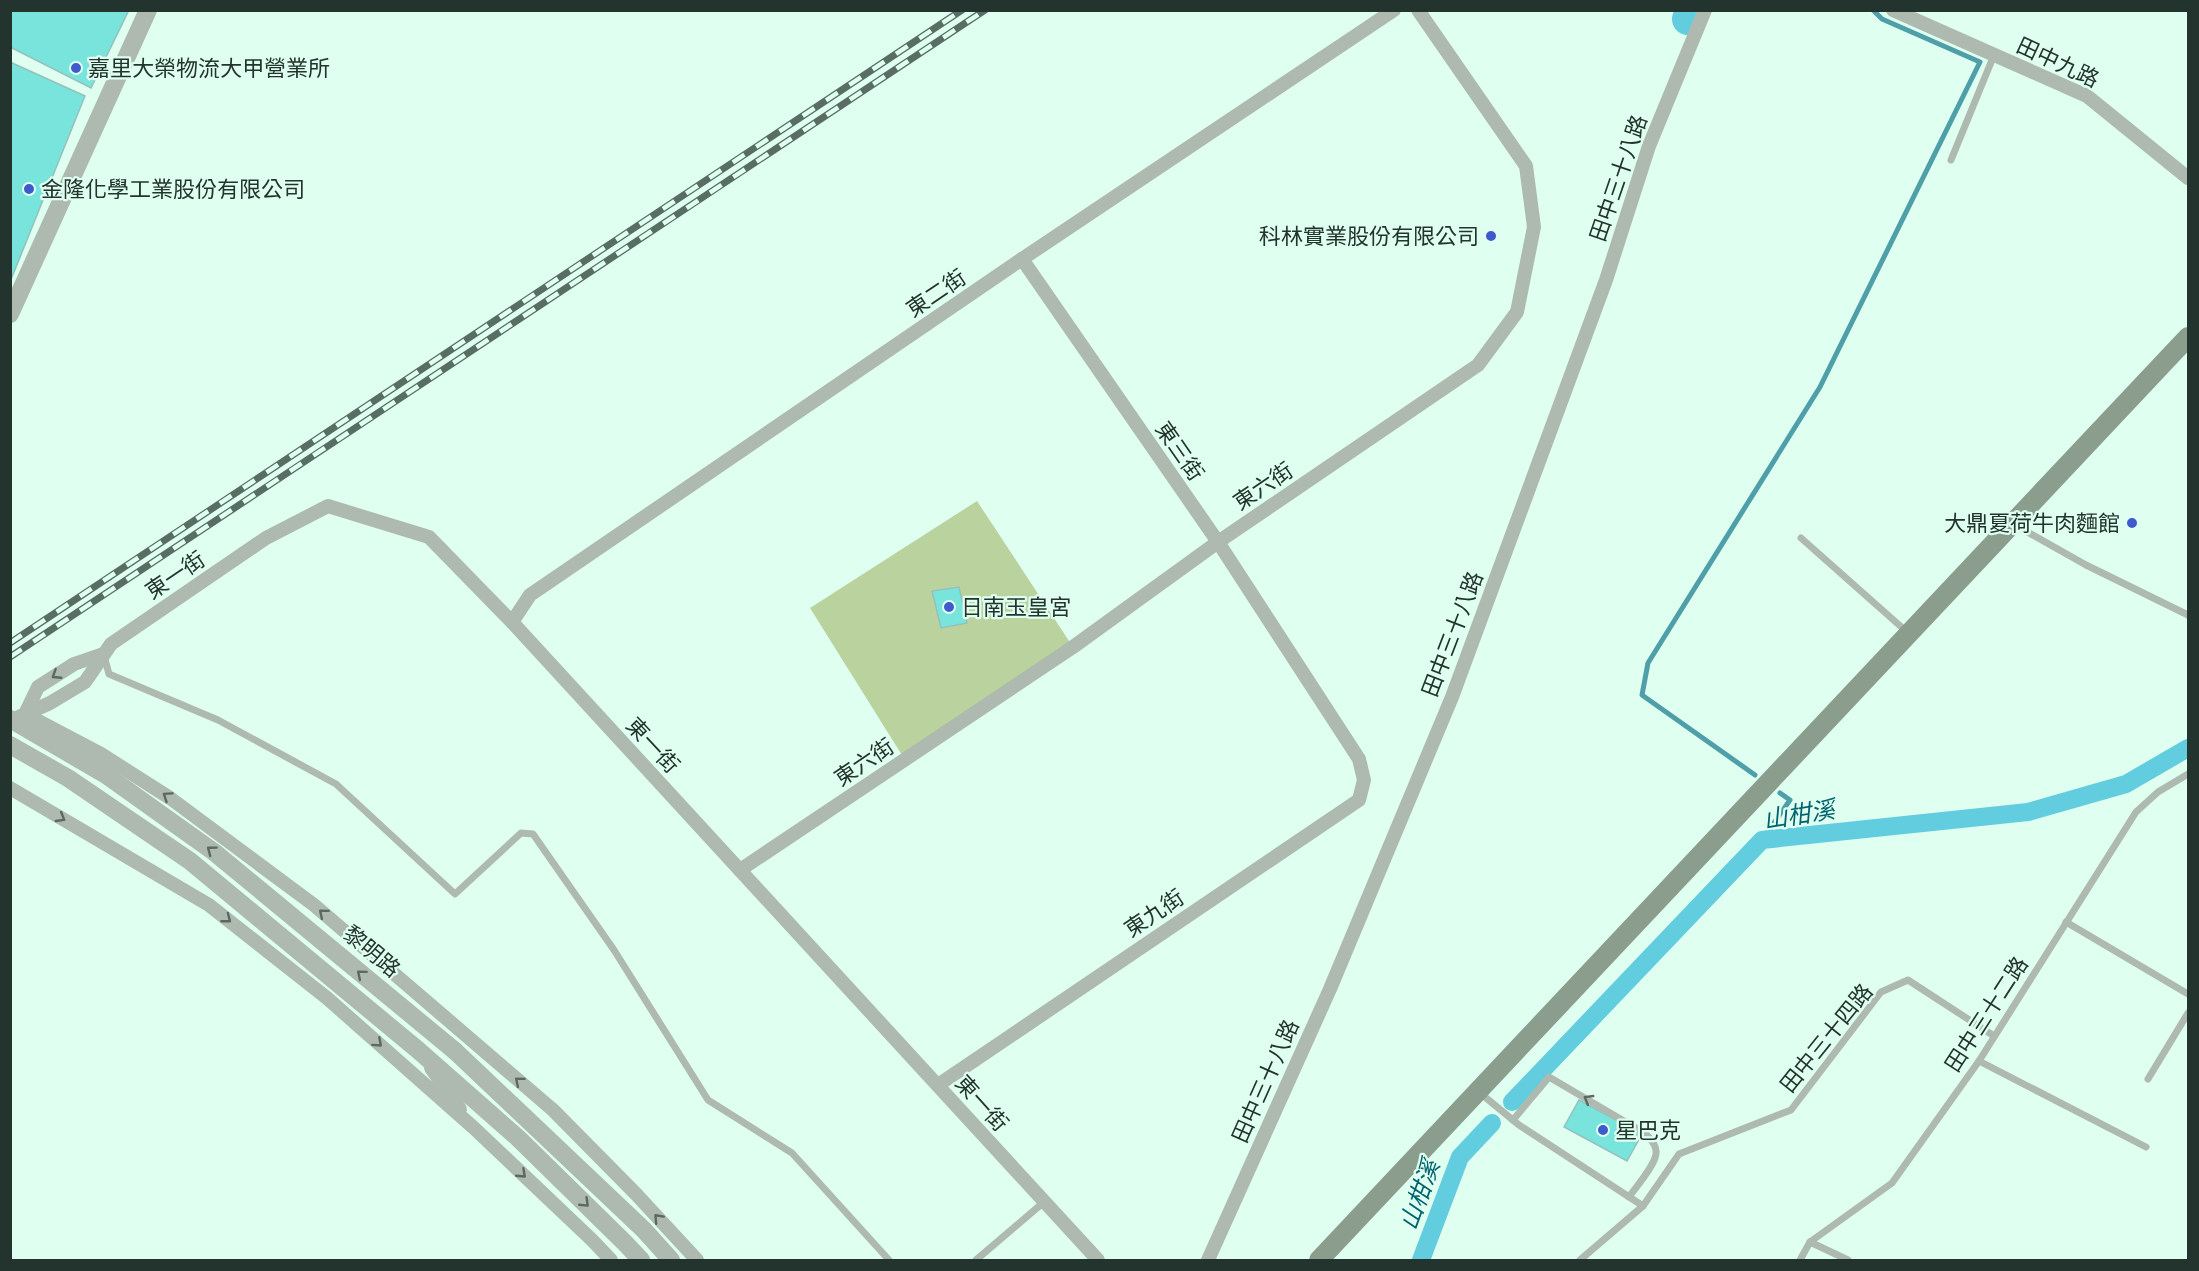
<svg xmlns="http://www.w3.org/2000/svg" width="2199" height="1271" font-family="'PT Sans Narrow','Noto Sans TC',sans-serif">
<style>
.green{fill:#bad39e}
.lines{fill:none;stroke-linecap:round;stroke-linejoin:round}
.stream{stroke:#4f9fa9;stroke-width:5}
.canal{stroke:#62cdde;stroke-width:18}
.river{stroke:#62cdde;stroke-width:32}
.building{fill:#78e4dc;stroke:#95c1bc;stroke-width:1.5}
.service{stroke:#aebaaf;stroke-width:7}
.minor{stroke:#aebaaf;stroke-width:14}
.tertiary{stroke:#aebaaf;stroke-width:18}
.secondary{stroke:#8b9d8d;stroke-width:20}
.rail-casing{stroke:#586d64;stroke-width:7}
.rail{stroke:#dffff1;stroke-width:4.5;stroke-dasharray:14;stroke-linecap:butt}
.tertiary-bridge{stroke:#aebaaf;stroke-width:18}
.oneway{stroke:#5b6961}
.poi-dot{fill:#3e5acd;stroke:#dffff1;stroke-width:2}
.labels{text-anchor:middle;stroke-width:4.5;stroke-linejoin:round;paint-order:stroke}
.street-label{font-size:22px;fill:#23332d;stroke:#dffff1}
.poi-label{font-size:22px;fill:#23332d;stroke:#dffff1;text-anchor:start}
.water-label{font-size:24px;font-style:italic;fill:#00626e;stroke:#dffff1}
</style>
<rect width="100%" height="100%" fill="#dffff1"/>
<polygon class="green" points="977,501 1073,647 905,760 810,608"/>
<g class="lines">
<g class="stream">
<polyline points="1755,775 1642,695 1648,663 1820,387 1980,62 1882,19 1873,10"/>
<polyline points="1762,840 1790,800 1780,793"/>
</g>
<g class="canal">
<polyline points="1512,1102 1762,840 2028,812 2126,784 2188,748"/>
<polyline points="1421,1260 1460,1157 1492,1123"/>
</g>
<polyline class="river" points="1688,19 1691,10"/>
</g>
<g class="building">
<polygon points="10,10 129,10 91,88 10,47"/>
<polygon points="10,62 85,96 10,282"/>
<polygon points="959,587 967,623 941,628 932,591"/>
<polygon points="1579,1100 1642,1134 1627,1161 1564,1127"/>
</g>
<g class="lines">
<g class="service">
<polyline points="1951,160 1994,55"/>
<polyline points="2015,525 2086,565 2188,615"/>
<polyline points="1801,538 1907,632"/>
<polyline points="104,656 109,674 218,720 336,784 455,894 521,833 533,834 614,950 708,1100 792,1153 889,1260"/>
<polyline points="2066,922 2188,994"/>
<polyline points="1979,1061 2146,1147"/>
<polyline points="2148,1079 2188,1013"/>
<polyline points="1480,1093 1519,1125 1643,1206"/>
<path d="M1513,1120L1549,1077L1646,1134C1650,1139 1656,1144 1656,1151C1658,1162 1636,1187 1629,1197"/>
<polyline points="1810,1242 1848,1260"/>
<polyline points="976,1260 1044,1202"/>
<polyline points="1580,1260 1643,1206 1679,1154 1791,1110 1881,992 1908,980 1994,1036"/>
<polyline points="1800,1260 1810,1242 1892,1183 1979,1061 2136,812 2158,792 2188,774"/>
</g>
<g class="minor">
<polyline points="1893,10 2087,96 2188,178"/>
<polyline points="512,622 530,595 1022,259 1394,10"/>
<polyline points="25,714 101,754 170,798 314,905 553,1110 636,1194 697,1260"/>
<polyline points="25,714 38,687 74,664 103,654"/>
<polyline points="10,721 50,703 85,682 111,644 266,538 328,506 429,537 512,622 1098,1260"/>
<polyline points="10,788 209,905 327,998 474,1128 592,1240 611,1260"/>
<polyline points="740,870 1073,647 1218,542 1478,365 1517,312 1534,227 1526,166 1418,10"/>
<polyline points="431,1068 460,1109"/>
<polyline points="938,1085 1359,800 1364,780 1359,759 1218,542 1022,259"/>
<polyline points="1208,1260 1330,989 1452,697 1606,280 1649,146 1705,10"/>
</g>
<g class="tertiary">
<polyline points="10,314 148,10"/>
<polyline points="10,745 68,778 190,861 418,1050 518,1138 625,1243 641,1260"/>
<polyline points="455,1051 644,1230 671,1260"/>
</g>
<polyline class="secondary" points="1319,1260 2188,337"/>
<g class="rail-casing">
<g id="rail">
<polyline points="10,643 962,10"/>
<polyline points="10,657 985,10"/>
</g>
</g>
<use href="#rail" class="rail"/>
<polyline class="tertiary-bridge" points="10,719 106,775 214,852 455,1051"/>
</g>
<defs><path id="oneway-chevron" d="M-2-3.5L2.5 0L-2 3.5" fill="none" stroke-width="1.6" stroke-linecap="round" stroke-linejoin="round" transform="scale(1.5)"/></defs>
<g class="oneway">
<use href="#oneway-chevron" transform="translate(56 675) rotate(147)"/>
<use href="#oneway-chevron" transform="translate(167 796) rotate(-146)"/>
<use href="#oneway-chevron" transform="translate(61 818) rotate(31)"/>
<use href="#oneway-chevron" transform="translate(211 850) rotate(-143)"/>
<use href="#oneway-chevron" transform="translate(323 913) rotate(-140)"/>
<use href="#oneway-chevron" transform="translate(227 919) rotate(38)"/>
<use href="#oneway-chevron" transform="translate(361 974) rotate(-140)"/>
<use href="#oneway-chevron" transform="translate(378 1043) rotate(42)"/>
<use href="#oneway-chevron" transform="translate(519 1081) rotate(-140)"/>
<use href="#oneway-chevron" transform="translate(1588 1099) rotate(-149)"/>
<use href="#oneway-chevron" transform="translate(522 1174) rotate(43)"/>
<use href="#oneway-chevron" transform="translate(585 1203) rotate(44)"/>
<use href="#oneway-chevron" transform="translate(658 1218) rotate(-133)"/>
</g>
<g class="poi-dot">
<circle cx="76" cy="68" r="6"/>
<circle cx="29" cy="189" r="6"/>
<circle cx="1491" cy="236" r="6"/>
<circle cx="2132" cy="523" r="6"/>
<circle cx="949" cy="607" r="6"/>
<circle cx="1603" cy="1130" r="6"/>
</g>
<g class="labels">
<g class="street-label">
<text transform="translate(2058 62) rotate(25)" y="8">田中九路</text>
<text transform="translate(1618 178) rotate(-71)" y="8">田中三十八路</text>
<text transform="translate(936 293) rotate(-34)" y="8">東二街</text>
<text transform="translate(1180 451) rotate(55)" y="8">東三街</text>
<text transform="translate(1263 486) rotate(-34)" y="8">東六街</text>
<text transform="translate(175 575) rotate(-34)" y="8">東一街</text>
<text transform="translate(1452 634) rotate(-69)" y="8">田中三十八路</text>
<text transform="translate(653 745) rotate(47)" y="8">東一街</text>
<text transform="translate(864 762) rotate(-34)" y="8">東六街</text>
<text transform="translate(1154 913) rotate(-34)" y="8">東九街</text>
<text transform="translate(372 951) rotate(40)" y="8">黎明路</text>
<text transform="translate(1986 1014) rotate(-57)" y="8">田中三十二路</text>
<text transform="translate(1826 1038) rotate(-51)" y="8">田中三十四路</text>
<text transform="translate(1265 1081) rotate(-66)" y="8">田中三十八路</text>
<text transform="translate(982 1103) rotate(48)" y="8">東一街</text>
</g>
<g class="poi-label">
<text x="88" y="76">嘉里大榮物流大甲營業所</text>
<text x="41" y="197">金隆化學工業股份有限公司</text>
<text x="1479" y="244" text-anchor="end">科林實業股份有限公司</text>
<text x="2120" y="531" text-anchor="end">大鼎夏荷牛肉麵館</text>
<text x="961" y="615">日南玉皇宮</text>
<text x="1615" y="1138">星巴克</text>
</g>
<g class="water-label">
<text transform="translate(1799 815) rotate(-9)" y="8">山柑溪</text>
<text transform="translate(1420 1195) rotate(-70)" y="8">山柑溪</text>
</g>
</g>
<rect width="2199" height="1271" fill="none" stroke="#23332d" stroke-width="24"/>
</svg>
